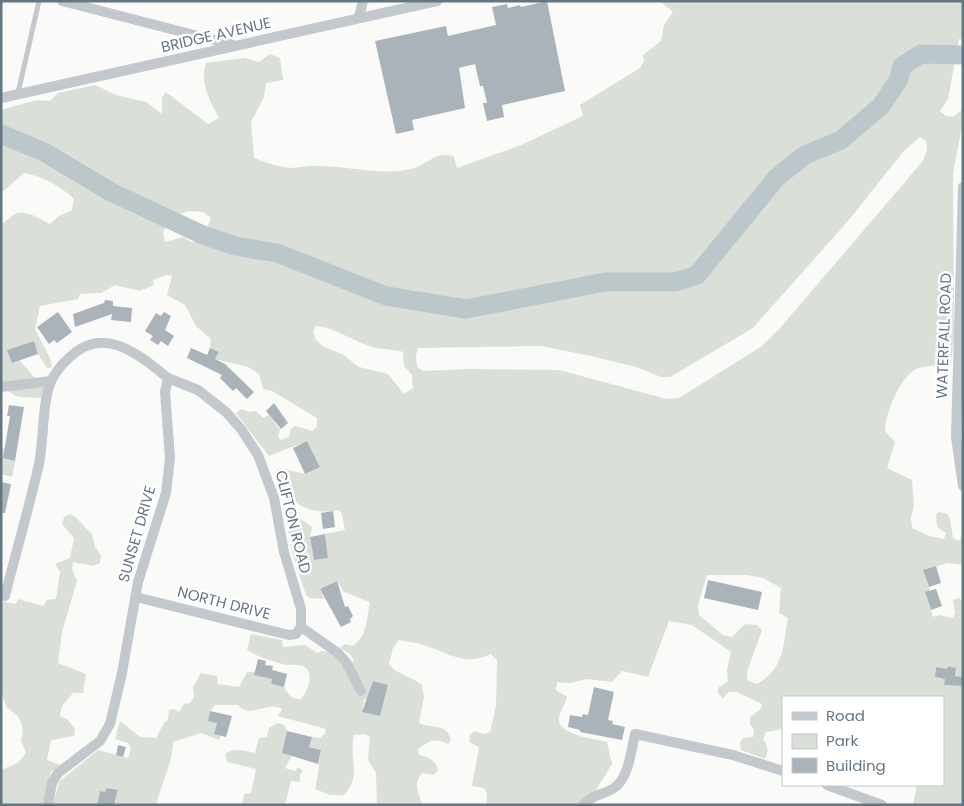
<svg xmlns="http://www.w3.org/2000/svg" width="964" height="806" font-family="Poppins,sans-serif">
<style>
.green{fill:#dadfd7;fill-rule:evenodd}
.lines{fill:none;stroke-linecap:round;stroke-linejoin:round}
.river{stroke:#bbc7cb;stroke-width:19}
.building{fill:#aab3b9}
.service{stroke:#c3c8cc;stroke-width:5}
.minor{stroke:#c3c8cc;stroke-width:10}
.labels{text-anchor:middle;stroke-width:5;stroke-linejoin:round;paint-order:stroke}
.street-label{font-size:15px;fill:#657683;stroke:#fff}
</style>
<rect width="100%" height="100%" fill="#fafaf8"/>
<g class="green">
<path d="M659,1H963V39H959L948,99L940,111L946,116L953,117L963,109C963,132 956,152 953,175L954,335L951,364C940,365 926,365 916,369C900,377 885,414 885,431L895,442L887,468L912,480L914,505L911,518L912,528L929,536L944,539L946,533L937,527L936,515L938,512L947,514L950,519L953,538L959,541L963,533V565L948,563L923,570L930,591L925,593L933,617L939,615L953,618L955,612L953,600L959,598L963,601V677L955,676L956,668L948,666L947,669L936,667L935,677L941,679L942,675L946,676L945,685L963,686V805H913L917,785H943V697H783V729L766,732L763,739C768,746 769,750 765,759L741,750L740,742L743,738L753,737L754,730L750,724V717L761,709L762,704L737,692H729L723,698L718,694V688L728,681L727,670L731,652L692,625L669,621L648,677L622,671L612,682L586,679L571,683L557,682L556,690L567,697C565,704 559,713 559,720C559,735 596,739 607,742L612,764L596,790L575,805H486L487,794L484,788L472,786L479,747L469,742L470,735L474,731L485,734L490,732L496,706L497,660L491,654C463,667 448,652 423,645C415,642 407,642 399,640L393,648L389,664C397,675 411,676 422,685L424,697L419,723C430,729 448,722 451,741L448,744C435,737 429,741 418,749L419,755C428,757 436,760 438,770L434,775L422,773C412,786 419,791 422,805H377L376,773L368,760L370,737L365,734L354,735C348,759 363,774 344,795H330L315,789C319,776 318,764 321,750L309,747L312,737L320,738L325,734L326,729L278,716L282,709C267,700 251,720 238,705H215L210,711L208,721L217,723L214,734L221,735L219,740L201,733L173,742C173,763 161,784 156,805H114L118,791L106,788L105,792L100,791L97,805H53L59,782L98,750L128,758L131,749L128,743L115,739L120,721L140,737L156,738L164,723L168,720L169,710L174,709L179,712L184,704L190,703L194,697L193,687L201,673L217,676L218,684L239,687L247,672H255L254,675L272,679L271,684L284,687C288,694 292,700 301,699C309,690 317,667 298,665C292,664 286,666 279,663C269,660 256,656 247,650L251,634L282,640L283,647L305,645L317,653C329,647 337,658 344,666L354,661L350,654L340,648L345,644L352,646C367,639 367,616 370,602L344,592L337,581L320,589L324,599L310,598L306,595L293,556L283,507L312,527L310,537L314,560L328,558L325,534L345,530L342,514L339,510C317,514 303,510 287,495L288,488L279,481L275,474L277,469H284L305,474L320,467L307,441L269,456L236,413L242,409L249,412L256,411L263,418L269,415L280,430L278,436L280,440L289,437L291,429L295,426L313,431L317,426V418L272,391L263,389L259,374L248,367L215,359L219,352L210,348L211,339L196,326L185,305L167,295L172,276L166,275L153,280L154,285L140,291L115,285L101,293L80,294L78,299L40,306L35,329L51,360L52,367L47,368L38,354L34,341L8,350L12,362L19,360L44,388L41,398C20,397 14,400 1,382V223C8,222 9,217 15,214C27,209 40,219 50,224L59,216L72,210L74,199C62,187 42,176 24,173L1,193V110L37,100L50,101L58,93L95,85L116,95L146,102L162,114V97L166,92L208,124L219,118C209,99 200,84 206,63L245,58L259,62L270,54L280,58L283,80L266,83L264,97L251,122L254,158C266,163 279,167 292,168C301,168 310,165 319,166C349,166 381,176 411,169C427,165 438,149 454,157L457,168L521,145L583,116L580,105L640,68L644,61L643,55L661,41L664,25L673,12ZM920,137L926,141L927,151L922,162L781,327L762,346L679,398L667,399L559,370L469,369L423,371L417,367L416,356L418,348L541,346L591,356L636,367L661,377H670L753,328L848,221L903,152ZM189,211L203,212L211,218L203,240L191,242L183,237L165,242L163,232L176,215ZM316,326C338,328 355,343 376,348C386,350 394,349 403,352L404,366L412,375L413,388L404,394L388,374L359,367L342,354L324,347L316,340L313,332ZM707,575H747L763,578L781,588L779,613L788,618C783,646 784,669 757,684L747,680V672L762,630L757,625L745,624L732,637L723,635L699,615L698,605ZM388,685L380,716L362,712L364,700Z"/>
<polygon points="1,448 5,449 3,458 15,461 12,477 1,474"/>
<path d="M70,514C79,518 84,528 92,534L95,547L101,555L100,563L93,566L73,562L72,569L77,581L62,632L58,663L86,674L83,693H73L62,706L60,716L68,720L75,729L74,736L51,740L47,760L60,765L51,772L43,805H1V770L18,763L26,753L21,741C25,725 21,716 7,708L1,693V601L16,604L18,599L44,606L46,600L56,599L60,572L55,564L70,558L74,538L62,524L64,517Z"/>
<path d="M278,723L284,725L287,731L282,753L292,756L285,768L295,771L298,767L303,771L300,774V782L291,781L285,805H242L244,794L251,793L256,769L227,762L225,754C234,747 245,751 255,753L259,738L267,737L269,728Z"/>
</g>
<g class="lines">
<polyline class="river" points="1,134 44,152 111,192 203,235 235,246 277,253 386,296 466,309 605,282 675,282 697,275 777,177 805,155 841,140 881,106 899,79 902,66 921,54 963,55"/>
</g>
<g class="building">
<polygon points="547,1 565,91 502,105 504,117 487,121 483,103 487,103 483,86 480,86 475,64 459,68 465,108 412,120 414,130 396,134 375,41 446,26 448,36 496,25 492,7 507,4 508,8 520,5 521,7"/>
<polygon points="105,300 113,301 113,306 132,308 131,322 111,320 112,314 75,327 73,314 104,303"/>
<polygon points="58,312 72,332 57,343 54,340 49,344 37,327"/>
<polygon points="164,312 171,316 165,330 174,336 168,346 161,341 158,345 150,340 153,336 145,331 156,313 161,316"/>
<polygon points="34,341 38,354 12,363 7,350"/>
<polygon points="191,348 207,355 210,348 219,352 215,359 225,364 254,392 247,399 236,388 233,391 220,378 222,375 187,358"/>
<polygon points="274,403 288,423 281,429 266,411"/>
<polygon points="9,405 24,407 15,461 3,458 10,416 7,416"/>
<polygon points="307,441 320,467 305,474 293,448"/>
<polygon points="1,482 11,484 5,513 1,513"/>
<polygon points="333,511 335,527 323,529 321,513"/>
<polygon points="325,534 328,558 314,560 310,537"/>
<polygon points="936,566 941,583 929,587 923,570"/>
<polygon points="708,580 762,592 758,610 704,598"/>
<polygon points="337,581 345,607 348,606 353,616 350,619 351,622 341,627 320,589"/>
<polygon points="936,589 942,606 931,610 925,592"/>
<polygon points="258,659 266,661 265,665 273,666 272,670 287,674 284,687 271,684 272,679 254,675"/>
<polygon points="948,666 956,668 955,676 963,677 963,686 944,685 945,679 935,677 936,667 947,669"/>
<polygon points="373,681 388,685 380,716 362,712"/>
<polygon points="594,687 614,692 608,720 613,721 612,724 625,727 622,740 580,732 580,730 568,727 570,715 582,717 583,714 588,715"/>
<polygon points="210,711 232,716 226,737 214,734 217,723 208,721"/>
<polygon points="287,731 312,737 309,747 321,750 318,764 282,753"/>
<polygon points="118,745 126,747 123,757 116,755"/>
<polygon points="106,788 118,790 114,805 97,805 100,791 105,792"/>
</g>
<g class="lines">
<polyline class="service" points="18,93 39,1"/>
<g class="minor">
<polyline points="62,1 233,45"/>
<polyline points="359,17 363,1"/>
<polyline points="1,98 437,1"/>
<polyline points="963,187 956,437 963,486"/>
<polyline points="1,387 51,381"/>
<path d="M5,596C16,552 29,508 39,464C44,439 42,403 51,381C55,373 63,363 70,357C104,324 139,355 168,378L165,392L170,458L166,493L138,582L122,673L110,724L100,741L58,773L52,783L48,805"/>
<polyline points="136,597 289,635 296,634 301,627 301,609 284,552 274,498 258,455 241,429 226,412 198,390 168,378"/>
<polyline points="301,627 338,653 346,662 361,691"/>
<polyline points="827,785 882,805"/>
<path d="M583,805C594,793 604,795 614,788C629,778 631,751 635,734L733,755L783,771"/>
</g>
</g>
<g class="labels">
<g class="street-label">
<text transform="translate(216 35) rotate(-13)" y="5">BRIDGE AVENUE</text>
<text transform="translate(944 336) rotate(-88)" y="5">WATERFALL ROAD</text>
<text transform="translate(293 522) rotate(76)" y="5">CLIFTON ROAD</text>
<text transform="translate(137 534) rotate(-74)" y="5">SUNSET DRIVE</text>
<text transform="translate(224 603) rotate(14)" y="5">NORTH DRIVE</text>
</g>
</g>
<rect width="964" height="806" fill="none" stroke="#657683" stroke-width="5"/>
<rect x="782" y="696" width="162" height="90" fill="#ffffff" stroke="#c1c8cd"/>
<rect x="792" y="712" width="25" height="8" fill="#c3c8cc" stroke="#c1c8cd"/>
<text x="826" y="721" font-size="15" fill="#657683">Road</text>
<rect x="792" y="734" width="25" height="15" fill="#dadfd7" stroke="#c1c8cd"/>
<text x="826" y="746" font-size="15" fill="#657683">Park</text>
<rect x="792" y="758" width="25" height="15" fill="#aab3b9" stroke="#c1c8cd"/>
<text x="826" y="771" font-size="15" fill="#657683">Building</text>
</svg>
